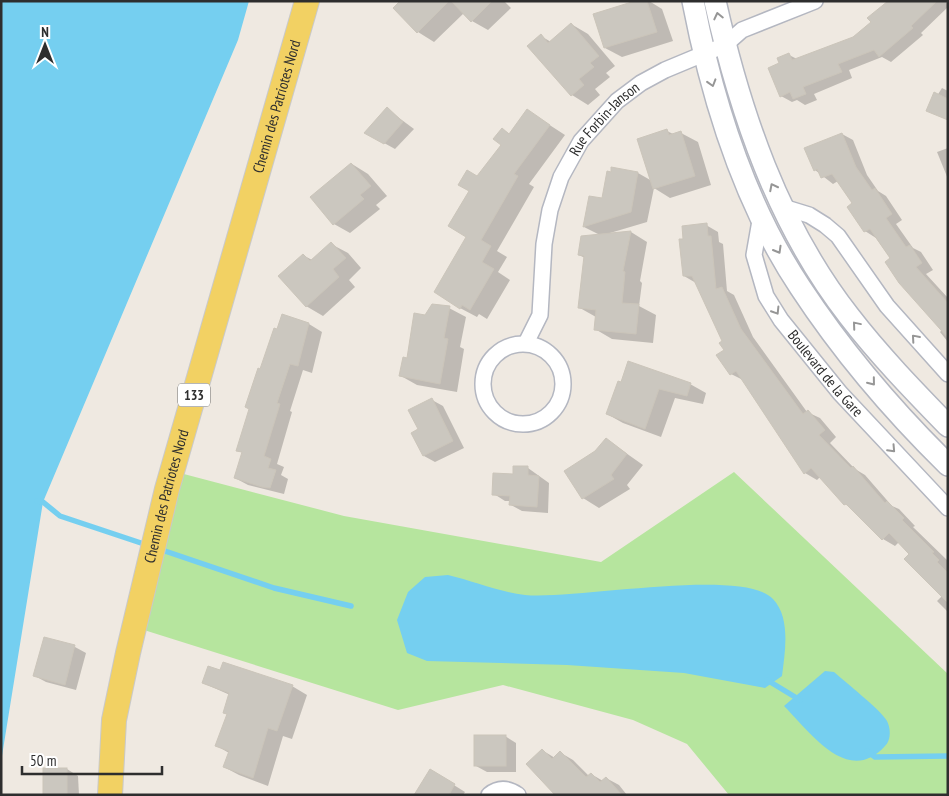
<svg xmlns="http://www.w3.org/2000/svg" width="949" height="796" font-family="'PT Sans Narrow',sans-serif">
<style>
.green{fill:#b6e59e}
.water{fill:#75cff0}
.shadow{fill:#0003}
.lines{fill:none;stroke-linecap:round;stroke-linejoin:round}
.stream{stroke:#75cff0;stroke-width:5.5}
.building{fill:#cbc7bf;stroke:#cbc5ba}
.street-casing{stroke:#b4b7c1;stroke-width:18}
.secondary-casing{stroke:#b4b7c1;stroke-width:24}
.primary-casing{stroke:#c9c9c9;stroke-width:26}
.street{stroke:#fff;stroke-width:15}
.secondary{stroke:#fff;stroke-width:21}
.primary{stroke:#f2d163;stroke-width:24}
.oneway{stroke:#969696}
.labels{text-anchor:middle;stroke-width:5;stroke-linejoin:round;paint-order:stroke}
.shield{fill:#fff;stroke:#6d6d6d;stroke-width:1}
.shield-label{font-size:14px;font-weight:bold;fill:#2e2e2e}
.street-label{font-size:15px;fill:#2e2e2e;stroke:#fff}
</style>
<rect width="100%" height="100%" fill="#efe9e1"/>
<polygon class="green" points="734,472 948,674 948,795 729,795 687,744 633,720 503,685 398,710 144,630 180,473 344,516 601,562"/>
<g class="water">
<polygon points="1,1 249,1 238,40 43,502 1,762"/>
<path d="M448,575C473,581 500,592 525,595C575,600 743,567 773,599C791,618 785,652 782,676L765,688L684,673L567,665L427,661L407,653L397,620L408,592L425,577Z"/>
<path d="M825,671L834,672C845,682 881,710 887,721C891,729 891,740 885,746C848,787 810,732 784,706Z"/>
</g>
<g class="shadow">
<polygon points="402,1 504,1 511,8 488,30 472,21 464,13 434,42 418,32"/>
<polygon points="639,1 649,1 662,9 673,41 622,57 605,48 595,15"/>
<polygon points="896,1 946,1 948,7 921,33 923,35 891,62 882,57 849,70 852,78 814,94 817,100 805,105 797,100 792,102 781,96 781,64 789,55 797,59 854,38"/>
<polygon points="571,24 588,34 615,66 606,73 610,77 595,89 600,95 588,105 572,95 541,36 551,42"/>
<polygon points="942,88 948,91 948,120 928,110"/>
<polygon points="387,109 414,129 395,149 366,133"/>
<polygon points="528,111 565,135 529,184 534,187 497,251 507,257 498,272 510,280 487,319 479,314 477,317 460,308 468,237 477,178 503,145 502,129 510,134"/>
<polygon points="667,131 675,135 681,133 698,142 711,185 670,198 654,188 647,222 610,233 631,232 647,242 640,281 642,283 639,306 656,315 653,343 612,339 595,329 596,317 580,308 585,258 579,255 600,235 584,227 590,197 603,200 612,169 638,173 652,181"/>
<polygon points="842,134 853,140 867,175 878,191 886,196 902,220 896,224 913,248 921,252 933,270 926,274 948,298 948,342 940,332 942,330 876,238 865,231 853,204 838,181 833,184 815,170"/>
<polygon points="948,148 948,179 937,152"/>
<polygon points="352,164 368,174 387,196 376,205 380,209 350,233 334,224"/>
<polygon points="706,225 718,232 719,242 723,244 727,291 734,295 753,337 807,412 820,418 836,437 830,443 855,469 865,475 892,506 899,509 915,526 913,527 948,561 948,612 937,601 942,596 899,542 895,546 883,539 854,510 845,504 820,477 817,480 805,473 743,380 731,374 723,341 696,283 684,276"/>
<polygon points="331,244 348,253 361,268 349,280 355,287 323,316 306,306 303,255 312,260"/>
<polygon points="449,308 466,317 460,347 464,349 457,392 417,385 401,376 425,317"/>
<polygon points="283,316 309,324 322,332 312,373 303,370 290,411 292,412 277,464 284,467 281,475 288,479 284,494 248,485 235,478 243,453 238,450 261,371"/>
<polygon points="619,382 690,384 706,393 703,404 675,398 661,437 623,423 607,414"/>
<polygon points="432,400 443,406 464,448 435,462 424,456 413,433 420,430"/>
<polygon points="606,439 643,465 627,485 630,489 599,508 583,498 596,452"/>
<polygon points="528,468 549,483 548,513 522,511 511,505 511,501 505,501 494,494 514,476"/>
<polygon points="45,638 75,647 86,653 76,690 46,682 35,676"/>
<polygon points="203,683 292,686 307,695 292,739 283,736 268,786 239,775 224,767 229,753 217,746 228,715 230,695"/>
<polygon points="505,736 516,743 516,772 487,772 476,766"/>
<polygon points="542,750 555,758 561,753 573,760 589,776 591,774 603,781 606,778 619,785 627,795 557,795"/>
<polygon points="67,769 78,776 79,795 44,795"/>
<polygon points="441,777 465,792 463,795 415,795"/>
</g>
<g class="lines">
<g class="stream">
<polyline points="37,501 43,502 60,516 147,545"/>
<polyline points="159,549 274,588 351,606"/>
<polyline points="767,680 800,700"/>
<polyline points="867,751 875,757 948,756"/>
</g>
</g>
<g class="building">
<polygon points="400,1 449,1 417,33 393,8"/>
<polygon points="451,1 492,1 471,22"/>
<polygon points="635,1 647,1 657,32 604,48 593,14"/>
<polygon points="888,1 937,1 911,26 913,28 879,57 874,50 838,64 842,72 803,87 806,94 793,99 790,92 780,97 768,68 779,63 777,58 789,53 792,60 853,37 871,22 867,18"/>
<polygon points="571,23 599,56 590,63 594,67 579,79 584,85 571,96 527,46 541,34 548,43"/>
<polygon points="934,92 948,99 948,120 926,111"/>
<polygon points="387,107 403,122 384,144 364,133"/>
<polygon points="527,109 550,125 514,174 518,176 481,240 491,246 482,262 494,269 470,310 462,305 460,309 434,292 466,237 448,226 469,191 458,185 467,170 477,176 501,145 493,139 502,128 509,134"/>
<polygon points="667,129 669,135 681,131 695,176 653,189 637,139"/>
<polygon points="842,133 856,167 872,190 875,188 892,214 886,218 906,247 910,245 922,263 916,267 948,303 948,338 899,283 885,262 890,258 870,229 864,232 847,207 852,203 832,174 821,178 817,169 814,171 804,148"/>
<polygon points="351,163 371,186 360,195 364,199 333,225 310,197"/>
<polygon points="611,167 638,172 631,212 583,227 589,196 602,198 607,171 611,172"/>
<polygon points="707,223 708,236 711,236 716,289 722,287 741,329 803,414 808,410 825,430 819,435 851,468 853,466 885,503 887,501 904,518 902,520 934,552 932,553 939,560 937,562 948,573 948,603 904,559 909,554 889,533 882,540 846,504 844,505 811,468 804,474 736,371 730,375 716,355 724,350 719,343 722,341 692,276 683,276 679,239 683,239 682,226"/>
<polygon points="631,231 623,271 625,272 622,303 639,304 636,334 594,330 596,310 578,308 584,256 578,255 581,236"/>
<polygon points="331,242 346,258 333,269 339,277 306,307 278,276 303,254 310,261"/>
<polygon points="432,304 450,306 444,338 448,339 440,384 399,376 403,357 407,358 414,313 425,315"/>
<polygon points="282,314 309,323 298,366 290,364 277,403 280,404 264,456 271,459 268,468 276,470 270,488 262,487 234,478 242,452 236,451 249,409 245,407 258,368 260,369 274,328 277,329"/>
<polygon points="628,361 691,383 687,396 659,389 645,429 606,414 618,381 621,382"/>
<polygon points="432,398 453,441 423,456 411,433 418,429 408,410"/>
<polygon points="606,438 627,454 611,475 614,479 582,499 564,471 595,451"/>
<polygon points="513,466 528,466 528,475 539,476 537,507 509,505 510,496 492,495 493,473 513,474"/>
<polygon points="44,637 75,645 65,685 33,676"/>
<polygon points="223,662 293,685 277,731 268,728 253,778 223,767 229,751 215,746 227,714 223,713 229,693 202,683 208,666 220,670"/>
<rect x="474" y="735" width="32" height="31"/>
<polygon points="542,749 552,759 560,751 586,777 591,773 600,782 606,777 622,795 555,795 526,764"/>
<rect x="43" y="768" width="24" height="27"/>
<polygon points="430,769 455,784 449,795 414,795"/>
</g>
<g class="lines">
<g class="street-casing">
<g id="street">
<polyline points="783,207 809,215 825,225 838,236 887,306 948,374"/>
<path id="s1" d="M761,215L754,255L766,296L781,320L840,393L948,508"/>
<path id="s2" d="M526,343L540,315L544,244L550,210L561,177L581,141L617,101L641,83L665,70L725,45L742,30L815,1"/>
<circle cx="523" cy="384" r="40"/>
<path d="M489,795C499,787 508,788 518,795"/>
</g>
</g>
<g class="secondary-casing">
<g id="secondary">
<path d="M693,1C712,99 744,203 800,287C842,351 893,411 948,465"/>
<path d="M715,1C740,113 778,225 849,316C879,355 914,391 948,426"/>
</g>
</g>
<g class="primary-casing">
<g id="primary">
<path id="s3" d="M110,795L114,720L128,653L167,489L307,1"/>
</g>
</g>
<use href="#street" class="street"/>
<use href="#secondary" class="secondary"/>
<use href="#primary" class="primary"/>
</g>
<defs><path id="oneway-chevron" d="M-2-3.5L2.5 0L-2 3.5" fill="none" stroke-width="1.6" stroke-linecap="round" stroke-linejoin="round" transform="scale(1.25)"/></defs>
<g class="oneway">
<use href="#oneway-chevron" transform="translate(718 16) rotate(-103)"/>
<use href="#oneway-chevron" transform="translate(712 83) rotate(73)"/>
<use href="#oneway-chevron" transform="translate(773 187) rotate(-117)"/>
<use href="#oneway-chevron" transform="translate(778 250) rotate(60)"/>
<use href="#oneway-chevron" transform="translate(776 311) rotate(58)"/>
<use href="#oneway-chevron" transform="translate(856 325) rotate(-130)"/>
<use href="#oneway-chevron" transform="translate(915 338) rotate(-131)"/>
<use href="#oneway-chevron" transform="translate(872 382) rotate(51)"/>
<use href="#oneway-chevron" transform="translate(892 449) rotate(47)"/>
</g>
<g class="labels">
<rect class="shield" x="178" y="383.5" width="32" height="23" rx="4"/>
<g class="shield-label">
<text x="194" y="400">133</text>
</g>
<g class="street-label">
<text dy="5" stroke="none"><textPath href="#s3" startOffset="710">Chemin des Patriotes Nord</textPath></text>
<text dy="5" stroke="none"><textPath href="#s2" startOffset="245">Rue Forbin-Janson</textPath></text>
<text dy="5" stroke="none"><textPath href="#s1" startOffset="181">Boulevard de la Gare</textPath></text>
<text dy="5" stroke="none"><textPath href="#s3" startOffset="305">Chemin des Patriotes Nord</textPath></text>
</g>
</g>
<rect width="949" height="796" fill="none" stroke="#2e2e2e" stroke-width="5"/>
<g transform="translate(45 45)" stroke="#ffffff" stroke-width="4" paint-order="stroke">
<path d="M0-4L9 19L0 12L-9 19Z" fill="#2e2e2e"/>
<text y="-8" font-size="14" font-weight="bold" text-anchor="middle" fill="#2e2e2e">N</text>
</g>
<path d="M22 766v8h140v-8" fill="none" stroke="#2e2e2e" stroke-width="2.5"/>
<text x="30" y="766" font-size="15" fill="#2e2e2e" stroke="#ffffff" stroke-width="4" paint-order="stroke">50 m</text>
</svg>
